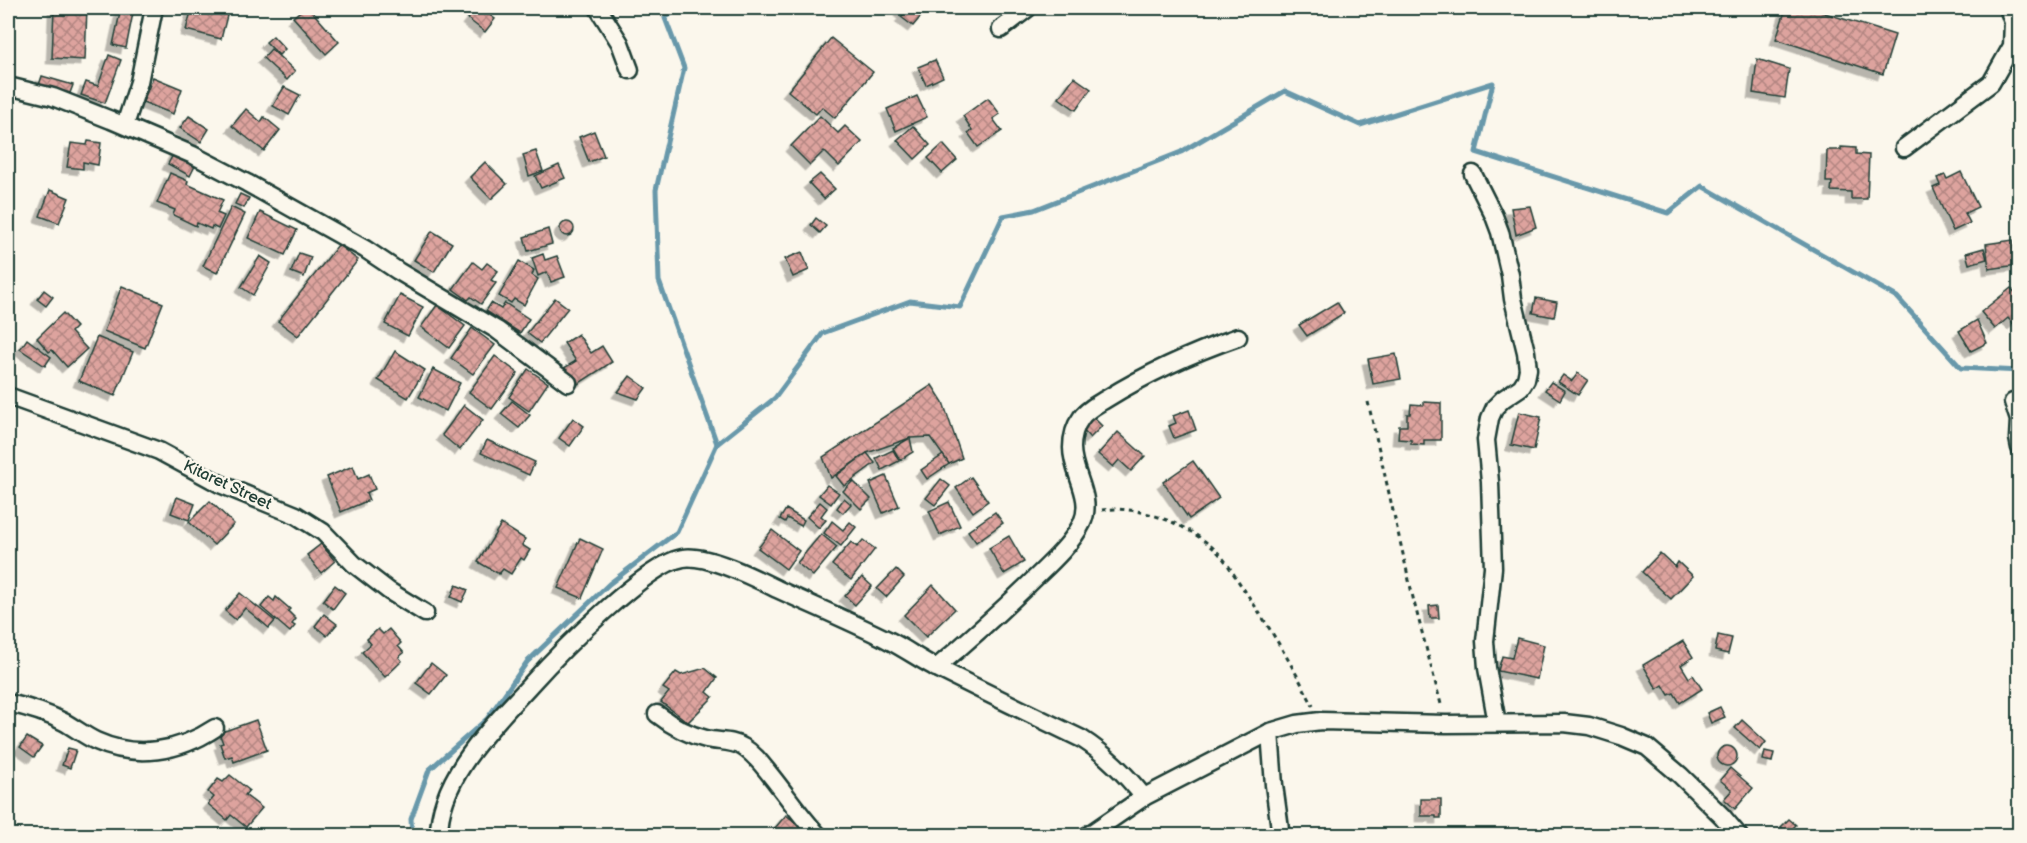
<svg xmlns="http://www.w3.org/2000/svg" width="2027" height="843" font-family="'Balsamiq Sans',sans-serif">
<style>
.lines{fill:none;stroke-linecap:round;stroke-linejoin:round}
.stream{stroke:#6898aa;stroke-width:5}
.building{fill:url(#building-cross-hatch);stroke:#1f3d34;stroke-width:1.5;filter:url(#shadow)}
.minor-casing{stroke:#1f3d34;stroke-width:21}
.path{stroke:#1f3d34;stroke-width:3;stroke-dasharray:4.5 4.5;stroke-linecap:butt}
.minor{stroke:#fbf7ec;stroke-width:16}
.labels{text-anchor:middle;stroke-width:5;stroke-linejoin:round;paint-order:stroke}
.street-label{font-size:16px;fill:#1f3d34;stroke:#fbf7ec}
</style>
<defs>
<pattern id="building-cross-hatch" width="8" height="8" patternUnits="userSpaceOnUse" patternTransform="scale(1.5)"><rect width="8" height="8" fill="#dda39e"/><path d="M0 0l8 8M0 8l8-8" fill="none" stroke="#b38682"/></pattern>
<filter id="shadow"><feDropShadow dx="-5.5" dy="5.5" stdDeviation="0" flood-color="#0004"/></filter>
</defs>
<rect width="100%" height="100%" fill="#fbf7ec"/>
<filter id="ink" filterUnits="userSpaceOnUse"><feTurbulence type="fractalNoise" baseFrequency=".0167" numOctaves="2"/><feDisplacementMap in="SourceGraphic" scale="12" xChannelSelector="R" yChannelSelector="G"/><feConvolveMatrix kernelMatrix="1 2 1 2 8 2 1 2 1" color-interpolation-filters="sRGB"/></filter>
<g filter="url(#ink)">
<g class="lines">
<g class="stream">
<polyline points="717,444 775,398 823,333 910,301 960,307 1003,216 1034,210 1181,152 1285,91 1360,125 1493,83 1476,152 1668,213 1702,186 1897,297 1961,368 2020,371"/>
<polyline points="412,836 411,819 429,770 487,719 527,662 609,584 677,532 717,444 659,281 656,190 684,68 665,18 678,8"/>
</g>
</g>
<g class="building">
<polygon points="54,8 87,8 85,60 52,58"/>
<polygon points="121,8 134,8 126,48 113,45"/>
<polygon points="192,8 229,8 221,39 186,30"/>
<polygon points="304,8 309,8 339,42 326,54 293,17"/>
<polygon points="477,8 480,8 495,19 485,32 468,19"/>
<polygon points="903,8 918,9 917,11 922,15 913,26 901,17 904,14 900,11"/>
<polygon points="1786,8 1809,8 1895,35 1883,74 1776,39"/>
<polygon points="273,36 285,49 279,55 266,42"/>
<polygon points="831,38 873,72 835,118 822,107 816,114 788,91"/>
<polygon points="271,49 295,71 287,80 263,58"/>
<polygon points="109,55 121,60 105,103 81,95 86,82 98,86"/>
<polygon points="1757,59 1789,69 1785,98 1753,93"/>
<polygon points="935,60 943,77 926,85 918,67"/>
<polygon points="42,76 73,85 70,93 39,85"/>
<polygon points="153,77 182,89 173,114 143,102"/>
<polygon points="1074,77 1091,89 1076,110 1059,98"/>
<polygon points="284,87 300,95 289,115 273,106"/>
<polygon points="917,96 927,117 896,131 887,109"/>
<polygon points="988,98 1000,114 993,119 1002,131 978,147 968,133 972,130 963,116"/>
<polygon points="246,109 261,122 264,117 280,130 264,151 232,126"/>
<polygon points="189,116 209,129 201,142 180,128"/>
<polygon points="820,116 838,133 845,126 862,142 839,166 824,151 810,165 791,146"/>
<polygon points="913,126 930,145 915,159 897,140"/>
<polygon points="594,131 604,156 589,162 579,137"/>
<polygon points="88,141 101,143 98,165 83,162 83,169 67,167 71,143 87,145"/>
<polygon points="943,144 957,160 942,173 928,158"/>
<polygon points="1841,147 1856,148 1856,154 1869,155 1867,199 1851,199 1851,192 1831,191 1832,182 1826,182 1827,150 1841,150"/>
<polygon points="175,151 197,162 190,176 168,164"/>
<polygon points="536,151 543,171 529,176 523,155"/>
<polygon points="485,162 507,184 491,199 470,177"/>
<polygon points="559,165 565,178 541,188 535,176"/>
<polygon points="1961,172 1978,207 1965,213 1970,223 1953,231 1933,188 1940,185 1937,178 1945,175 1947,179"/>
<polygon points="170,173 188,181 187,184 223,200 217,213 224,216 218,229 212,226 211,229 197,223 196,226 173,215 175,210 157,203"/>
<polygon points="820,174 835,189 824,199 809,183"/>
<polygon points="50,190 69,198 59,223 40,216"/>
<polygon points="240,194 249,198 244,208 235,204"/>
<polygon points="1530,206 1536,227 1516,235 1511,208"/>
<polygon points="231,207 245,214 217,273 203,266"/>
<polygon points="260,212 297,230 285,255 248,238"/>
<polygon points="816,218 826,226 820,233 811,225"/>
<circle cx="567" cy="229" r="7"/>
<polygon points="548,229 552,244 528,251 524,237"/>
<polygon points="432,231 452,243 434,272 414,260"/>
<polygon points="2013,240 2017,265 1989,269 1986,244"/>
<polygon points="338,245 358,260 298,336 278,321"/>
<polygon points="1984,248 1987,259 1969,264 1966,253"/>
<polygon points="802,252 809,270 793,277 785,259"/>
<polygon points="299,253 311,257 304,277 291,272"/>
<polygon points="543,254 545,260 557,256 565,277 551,282 547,272 538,276 532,258"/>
<polygon points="260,256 271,263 253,295 241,287"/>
<polygon points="519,261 534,270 532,275 538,279 524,305 514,299 511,303 499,296"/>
<polygon points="473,262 482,269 487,263 498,271 491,280 496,283 481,304 471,297 468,300 453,289"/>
<polygon points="122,286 163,303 145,348 104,331"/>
<polygon points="2011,288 2020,298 2020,319 2013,324 2008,318 1995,329 1981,312"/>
<polygon points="44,290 53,297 46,306 37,299"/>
<polygon points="400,295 423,307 408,336 385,324"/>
<polygon points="555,298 568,308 540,343 527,333"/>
<polygon points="1536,298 1557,302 1554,317 1533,313"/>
<polygon points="1337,302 1344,313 1307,336 1299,325"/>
<polygon points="491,303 501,309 505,303 529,319 520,333 486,311"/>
<polygon points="437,305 465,326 449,348 421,327"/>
<polygon points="63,313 76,327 71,332 87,349 67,367 52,350 49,352 37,338"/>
<polygon points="1977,320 1987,343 1971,351 1959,331"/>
<polygon points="472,328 495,345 473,374 451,358"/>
<polygon points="578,334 591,353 602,346 612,362 575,386 564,368 576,361 564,343"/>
<polygon points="97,337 133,352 115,396 79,381"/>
<polygon points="27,339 51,357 45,366 20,349"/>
<polygon points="395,351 425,370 408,398 378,380"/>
<polygon points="1396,354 1401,379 1373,384 1368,359"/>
<polygon points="495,356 518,373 492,409 469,392"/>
<polygon points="433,369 460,383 446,411 419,397"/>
<polygon points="528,369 548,383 529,411 509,397"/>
<polygon points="1578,373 1588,380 1578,395 1558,382 1563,375 1572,381"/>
<polygon points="630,376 646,388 638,399 618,392"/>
<polygon points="1551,382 1565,391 1560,400 1545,390"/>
<polygon points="932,385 943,402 962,458 949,464 930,437 910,438 867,453 831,478 823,457"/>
<polygon points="512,401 530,415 519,428 501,414"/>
<polygon points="1424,402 1441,403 1441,440 1424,440 1424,445 1411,444 1411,440 1398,439 1399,426 1407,426 1407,414 1410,414 1411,404 1424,405"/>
<polygon points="464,405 483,420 460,450 442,435"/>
<polygon points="1189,410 1196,430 1174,438 1169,426 1176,423 1173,416"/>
<polygon points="1519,412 1541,417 1534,450 1511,445"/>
<polygon points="1093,417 1102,426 1090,438 1082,429"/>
<polygon points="573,418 584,426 570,446 559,438"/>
<polygon points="1118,432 1145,456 1131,471 1119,460 1113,467 1098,454"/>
<polygon points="910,438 913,452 900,460 893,448"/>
<polygon points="487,440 535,462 529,475 481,453"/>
<polygon points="893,450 899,461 882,470 876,458"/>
<polygon points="867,453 875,463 844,486 836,476"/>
<polygon points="943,455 949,464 927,479 921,470"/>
<polygon points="1193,461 1219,498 1189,519 1163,482"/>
<polygon points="353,466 358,479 369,474 375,489 366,493 369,500 341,512 327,477"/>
<polygon points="886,476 899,506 883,513 870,483"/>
<polygon points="971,477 988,501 973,512 956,488"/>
<polygon points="941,479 950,486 935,505 926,498"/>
<polygon points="853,481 871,499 861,509 843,491"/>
<polygon points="827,485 839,493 831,504 819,495"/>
<polygon points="177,497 195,504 189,520 171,513"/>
<polygon points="844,498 851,504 843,513 837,508"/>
<polygon points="210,501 234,524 214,545 189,522"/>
<polygon points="820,502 827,508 821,516 826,520 819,528 807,517"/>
<polygon points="949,502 960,526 940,535 929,511"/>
<polygon points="786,509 804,520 801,526 787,518 785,522 780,519"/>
<polygon points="995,512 1003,523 976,542 968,531"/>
<polygon points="832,521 843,530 850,522 856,527 841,546 824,533"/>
<polygon points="501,524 525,539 522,545 530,550 524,560 521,558 511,574 503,569 499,574 478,562"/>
<polygon points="772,530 799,551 786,569 758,548"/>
<polygon points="821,534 837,547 813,576 797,563"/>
<polygon points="1009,536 1024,562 1004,574 989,548"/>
<polygon points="580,538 603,549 582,598 558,588"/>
<polygon points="863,540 875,549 851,580 832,565 851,542 857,547"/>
<polygon points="321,544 335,561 321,573 307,555"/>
<polygon points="1660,553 1675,567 1678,562 1693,576 1671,599 1642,572"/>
<polygon points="896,569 904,577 886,597 877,589"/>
<polygon points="862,577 872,586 855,605 845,596"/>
<polygon points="335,585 345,593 333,609 323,601"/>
<polygon points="456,585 468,590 462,602 451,597"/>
<polygon points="933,585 955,609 926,637 904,615"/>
<polygon points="240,593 275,621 269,628 245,608 236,620 225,611"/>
<polygon points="269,597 274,601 276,597 290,609 288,611 296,619 292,624 295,626 290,632 261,607"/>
<polygon points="1438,605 1439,618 1430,618 1429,606"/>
<polygon points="324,614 337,624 327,636 315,626"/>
<polygon points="378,629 383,634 389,629 401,643 398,646 404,653 399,657 402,661 385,677 362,652 371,644 367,639"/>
<polygon points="1718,635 1732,638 1728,654 1715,651"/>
<polygon points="1517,638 1544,645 1537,679 1498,671 1502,656 1512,658"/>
<polygon points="1683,641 1693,657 1681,665 1689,678 1693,675 1702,689 1680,703 1674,693 1669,695 1663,685 1657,689 1643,665"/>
<polygon points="431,663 446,675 431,694 416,683"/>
<polygon points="705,668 717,678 707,692 713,697 688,722 661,702 669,692 663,688 676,672 681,675"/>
<polygon points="1720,707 1725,717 1711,723 1707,713"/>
<polygon points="256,720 267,750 234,762 232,756 225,758 220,744 223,743 219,733"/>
<polygon points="1742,720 1766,742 1760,750 1735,728"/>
<polygon points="27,737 42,746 34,757 20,747"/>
<circle cx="1727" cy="756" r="10"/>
<polygon points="68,748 76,750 70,768 62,765"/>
<polygon points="1765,751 1774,753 1772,762 1763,760"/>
<polygon points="1730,768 1753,788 1735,809 1724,799 1732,790 1720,780"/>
<polygon points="230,775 249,790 245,795 262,808 246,827 231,815 227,820 208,804 214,797 208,792 218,779 223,782"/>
<polygon points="1421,799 1441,799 1441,818 1436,818 1436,816 1421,816"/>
<polygon points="786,815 809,833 807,836 769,835"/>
<polygon points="1789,819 1796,825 1788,833 1781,827"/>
</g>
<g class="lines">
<g class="minor-casing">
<g id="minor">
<polyline points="598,8 620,43 630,70"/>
<polyline points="1001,29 1028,8"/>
<polyline points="8,86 53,97 111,120 193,155 247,183 365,249 398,271 497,330 568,383"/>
<polyline points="125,125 139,82 154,8"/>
<polyline points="1904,148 1991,83 2012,46 2013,22 2008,8"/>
<polyline points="1473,174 1494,216 1500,232 1510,275 1513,299 1526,352 1528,369 1526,379 1521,387 1503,399 1495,407 1490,418 1486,440 1490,482 1493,568 1485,641 1487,668 1497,723"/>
<polyline points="8,396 159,451 220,484 296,515 323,532 354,564 389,591 425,613"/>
<polyline points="2013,402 2019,420 2018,438 2020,448"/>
<path d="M936,668C968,641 998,614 1028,585C1046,567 1070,547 1082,523C1094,497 1072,474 1072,448C1072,438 1075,426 1081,418C1086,410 1098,404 1106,399C1148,373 1192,353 1238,337"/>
<path d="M8,703C27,707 47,713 64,722C75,728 85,736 96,741C136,759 179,752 215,728"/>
<path d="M657,714C671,725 689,735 706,739C719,742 732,740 743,747C755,754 763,766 772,777C788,797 801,817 819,836"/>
<polyline points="1270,732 1274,785 1281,836"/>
<path d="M439,836C438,777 494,725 531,684C557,655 647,563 683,558C707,554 755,578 777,589C814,606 852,622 888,640C906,649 922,661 939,669C987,693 1034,716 1082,739C1107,755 1125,774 1144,797"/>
<polyline points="1087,836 1144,797 1270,732 1297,724 1321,721 1446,724 1564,723 1589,726 1621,736 1647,747 1680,775 1722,816 1739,836"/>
</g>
</g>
<g class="path">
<polyline points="1368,402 1414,602 1442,708"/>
<path d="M1102,510C1141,504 1196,527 1222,557C1230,567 1237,580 1245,591C1270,628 1293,666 1313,706"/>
</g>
<use href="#minor" class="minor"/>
</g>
</g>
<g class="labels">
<g class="street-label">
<text transform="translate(228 484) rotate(25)" y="6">Kitaret Street</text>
</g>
</g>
<rect width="2027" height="843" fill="none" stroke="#fbf7ec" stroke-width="30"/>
<rect x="15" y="15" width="1997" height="813" fill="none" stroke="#1f3d34" stroke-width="2" filter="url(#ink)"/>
</svg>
